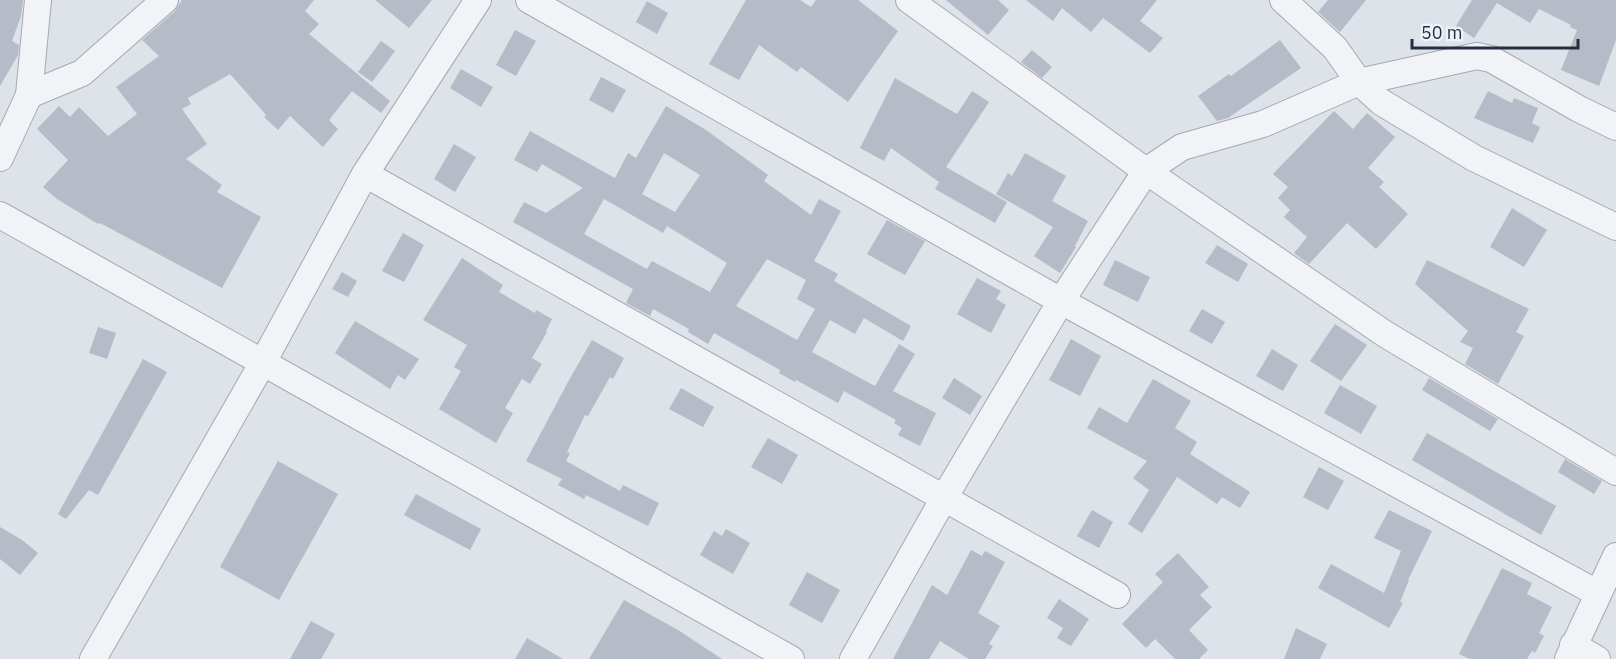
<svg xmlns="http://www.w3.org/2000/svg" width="1616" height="659" font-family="'IBM Plex Sans',sans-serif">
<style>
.building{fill:#b5bbc7;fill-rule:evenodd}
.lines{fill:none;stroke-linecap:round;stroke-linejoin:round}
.street-casing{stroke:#a3a9b4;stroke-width:28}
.street{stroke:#f2f3f7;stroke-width:26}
</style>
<rect width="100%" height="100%" fill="#dee2e9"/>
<g class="building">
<polygon points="0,0 23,0 21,16 12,41 19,45 18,55 0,86"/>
<polygon points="182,0 314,0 305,11 319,24 309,34 390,101 381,113 352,91 329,120 338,129 323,147 290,116 278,130 264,117 266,115 230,74 188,98 191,104 182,109 207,144 186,159 222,185 217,192 261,217 222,288 100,223 98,224 57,199 43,187 68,160 37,129 59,106 70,117 79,107 108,136 137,114 116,87 159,56 142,40 175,11"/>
<polygon points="375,0 432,0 409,28"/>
<polygon points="746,0 800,0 811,7 816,0 858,0 898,31 848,102 801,67 797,72 759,45 739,80 709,64"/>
<polygon points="946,0 998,0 1009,10 988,35"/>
<polygon points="1026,0 1157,0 1140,21 1163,38 1150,53 1103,18 1091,32 1062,8 1053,21"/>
<polygon points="1328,0 1366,0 1340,32 1318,12"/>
<polygon points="1472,0 1616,0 1616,40 1599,86 1561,70 1577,30 1570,27 1571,25 1539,9 1530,23 1497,3 1474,38 1456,26"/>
<polygon points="647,1 668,13 657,34 636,22"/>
<polygon points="515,30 536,41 516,76 496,65"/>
<polygon points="1280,40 1301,68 1228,118 1217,121 1198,96 1229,74 1231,76"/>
<polygon points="381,41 395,51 372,82 358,72"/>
<polygon points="1032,50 1052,67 1042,78 1021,62"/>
<polygon points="461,69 493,87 481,107 450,88"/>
<polygon points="601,77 626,90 613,113 589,100"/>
<polygon points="895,78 957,114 972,91 989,102 946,167 1007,202 995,223 935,189 939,182 891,148 884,161 860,148"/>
<polygon points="1488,91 1512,103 1514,98 1538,108 1532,123 1540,127 1533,143 1474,118"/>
<path d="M666,106L706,130L768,175L764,181L811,215L819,199L841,211L814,261L838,274L834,281L911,326L903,341L864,318L855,334L830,320L812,352L875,386L899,344L915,354L893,391L936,413L920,446L898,435L902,428L894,423L896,420L844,391L838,403L796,380L795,382L779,373L780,370L714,333L708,344L688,332L689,329L653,309L650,316L626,303L633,289L513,222L524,202L546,213L583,188L542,164L537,172L514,160L530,131L615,178L628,153L636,158ZM664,153L700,175L673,215L675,212L642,194ZM604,199L663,233L667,226L727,263L710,292L652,261L647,269L584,234ZM767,259L806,280L797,299L815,309L797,340L736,306Z"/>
<polygon points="1334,111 1353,129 1367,113 1395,137 1368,168 1384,182 1379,187 1408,214 1376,249 1347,223 1309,264 1294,253 1307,237 1284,217 1290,210 1278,198 1288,187 1273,174"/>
<polygon points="454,144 476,157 455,192 434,179"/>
<polygon points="1025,153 1066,176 1052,201 1088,221 1075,246 1076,247 1060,273 1034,256 1053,227 996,194 1008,173 1012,176"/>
<polygon points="1512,208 1547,230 1524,267 1490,247"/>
<polygon points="887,220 925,241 905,275 867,254"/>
<polygon points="403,233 424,245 404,282 382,271"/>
<polygon points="1217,245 1248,264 1238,282 1205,263"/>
<polygon points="462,258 503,285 499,292 535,313 536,310 552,319 546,331 547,332 532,358 542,364 530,384 522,379 505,408 513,413 496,443 439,409 461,371 454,367 467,345 423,320"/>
<polygon points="1115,260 1150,277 1138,302 1103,285"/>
<polygon points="1427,260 1529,309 1516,332 1524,336 1498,384 1465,364 1473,348 1460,342 1468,331 1415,284"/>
<polygon points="342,272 357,281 348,297 332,289"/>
<polygon points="977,278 1001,291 996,299 1006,305 991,333 957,314"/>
<polygon points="1202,309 1225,322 1212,344 1189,331"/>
<polygon points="355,321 419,359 405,380 398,375 390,389 335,353"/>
<polygon points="1335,324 1367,345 1341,381 1310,361"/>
<polygon points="98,327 116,333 107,359 89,353"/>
<polygon points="1071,339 1101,356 1080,396 1049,380"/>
<polygon points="592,340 624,358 613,379 610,377 588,416 585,415 567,452 570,453 566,461 620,491 623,485 659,503 648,526 586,495 584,499 558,485 562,479 526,461 569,380"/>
<polygon points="1272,349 1298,365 1283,391 1256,376"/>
<polygon points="143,359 167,372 98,495 89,490 66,519 58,514"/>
<polygon points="954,378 982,396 970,415 942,398"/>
<polygon points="1429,378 1498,419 1490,431 1422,390"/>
<polygon points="1153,379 1191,401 1175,428 1197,442 1190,454 1250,492 1240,508 1222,497 1217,504 1177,477 1142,533 1128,524 1149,490 1133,478 1147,461 1087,428 1099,407 1127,423"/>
<polygon points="1340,385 1377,406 1361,434 1324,413"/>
<polygon points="681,388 714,407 703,427 669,409"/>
<polygon points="1427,433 1556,506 1541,535 1412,460"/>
<polygon points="768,438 798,455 782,484 751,467"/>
<polygon points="1565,459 1602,481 1594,494 1558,472"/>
<polygon points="278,461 338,494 279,600 220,567"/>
<polygon points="1319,467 1344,481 1328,510 1303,497"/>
<polygon points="416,494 481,529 470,550 404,515"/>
<polygon points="1092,510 1113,522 1099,548 1077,536"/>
<polygon points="1389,510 1432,531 1408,580 1409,580 1400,602 1403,603 1389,628 1318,588 1331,564 1384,593 1401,551 1374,538"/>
<polygon points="0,527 22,540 38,553 20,575 0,559"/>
<polygon points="726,529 750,543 733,574 700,555 714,531 722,536"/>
<polygon points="971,550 982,556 985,551 1005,562 978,613 1000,626 989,644 993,646 985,659 969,659 940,641 929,659 893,659 932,585 947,595"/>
<polygon points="1178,553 1209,587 1200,595 1212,607 1189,630 1208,650 1199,659 1175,659 1155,639 1146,648 1122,624 1163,582 1155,574"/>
<polygon points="1502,568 1532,583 1527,594 1552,607 1539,633 1544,636 1535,653 1532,651 1527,659 1470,659 1459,654"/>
<polygon points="807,572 840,590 822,623 789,605"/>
<polygon points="1059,599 1089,619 1071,646 1057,638 1063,628 1047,618"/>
<polygon points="624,600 678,630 722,659 589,659"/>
<polygon points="311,621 335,634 321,659 290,659"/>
<polygon points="1296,628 1327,644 1320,659 1284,659"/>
<polygon points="527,638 563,659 515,659"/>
</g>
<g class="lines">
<g class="street-casing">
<g id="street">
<polyline points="529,0 1061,301 1597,593"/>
<polyline points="909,0 1146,171 1385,334 1616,472"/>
<polyline points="1283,0 1335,48 1359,82 1381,102 1474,158 1616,227"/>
<polyline points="29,95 82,73 165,0"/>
<polyline points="0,158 29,95 38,0"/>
<polyline points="365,174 1117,595"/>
<polyline points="0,215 791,659"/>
<polyline points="1573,645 1597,659"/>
<polyline points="93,659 262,364 365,174 478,0"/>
<polyline points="853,659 944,498 1061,301 1146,171 1182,147 1263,124 1359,82 1477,56 1491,59 1579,109 1616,127"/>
<polyline points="1568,659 1616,556"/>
</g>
</g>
<use href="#street" class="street"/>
</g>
<path d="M1412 39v9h166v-9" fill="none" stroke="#262f42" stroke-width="3"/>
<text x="1421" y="39" font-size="18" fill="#262f42" stroke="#eef1f7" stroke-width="4.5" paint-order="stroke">50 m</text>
</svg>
